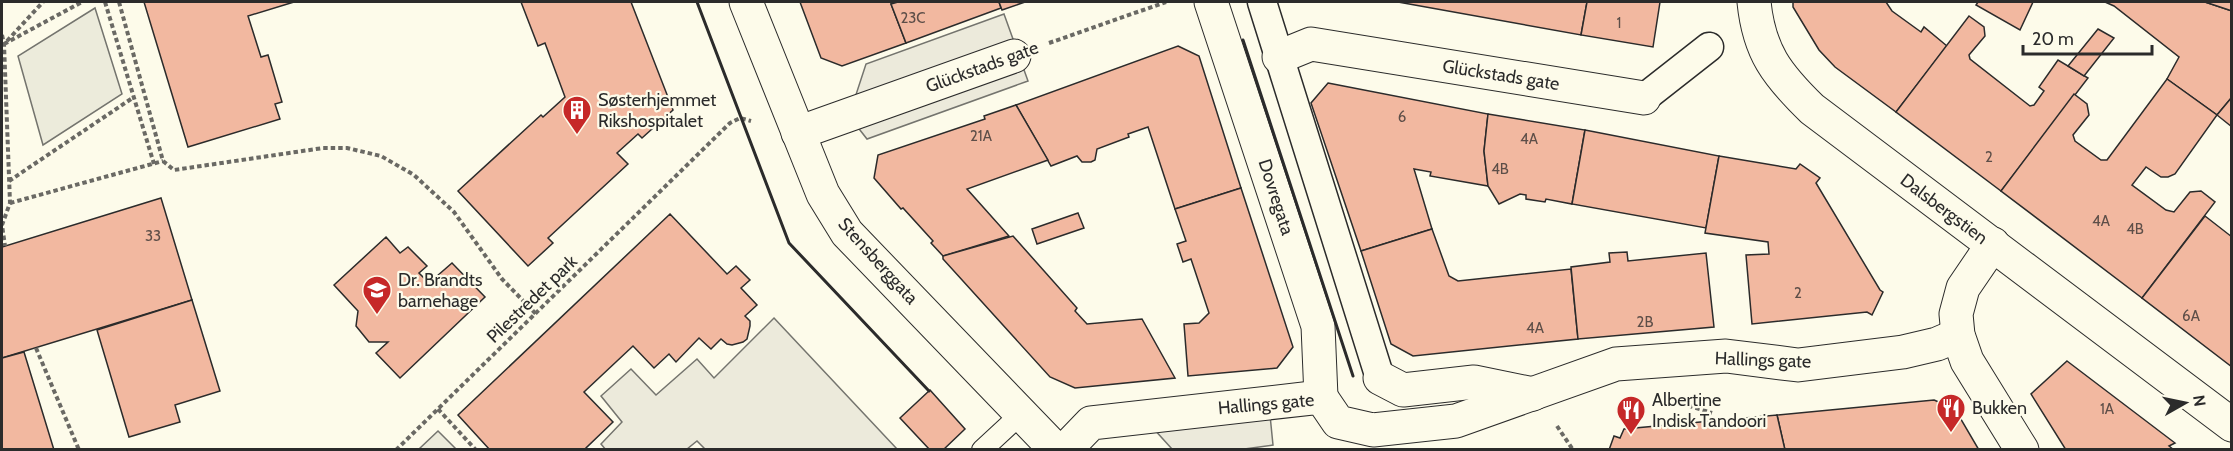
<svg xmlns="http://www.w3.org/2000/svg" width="2233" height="451" font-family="Cabin,sans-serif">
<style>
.green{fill:#ecebdb;stroke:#74746e;stroke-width:1.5}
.parking{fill:#eceadb;stroke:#74746e;stroke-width:1.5}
.building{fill:#f2b8a0;stroke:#2b2b2b;stroke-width:1.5}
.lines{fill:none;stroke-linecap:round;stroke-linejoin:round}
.service-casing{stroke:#2b2b2b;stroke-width:22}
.pedestrian-casing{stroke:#2b2b2b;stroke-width:31}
.minor-casing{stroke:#2b2b2b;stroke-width:35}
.tertiary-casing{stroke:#2b2b2b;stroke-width:35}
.path{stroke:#6a6964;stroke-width:4;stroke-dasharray:4.5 3;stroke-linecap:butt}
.service{stroke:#fdfbea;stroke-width:20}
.pedestrian{stroke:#fdfbea;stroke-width:28}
.minor{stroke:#fdfbea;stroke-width:33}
.tertiary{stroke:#fdfbea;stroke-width:33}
.wall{stroke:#2b2b2b;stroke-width:3}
.labels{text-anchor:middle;stroke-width:4.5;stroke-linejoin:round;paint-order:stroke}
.number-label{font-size:15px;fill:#5d4e48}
.street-label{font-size:18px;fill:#2b2b2b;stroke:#fdfbea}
.poi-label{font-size:18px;fill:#2b2b2b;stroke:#fdfbea;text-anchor:start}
</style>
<rect width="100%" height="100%" fill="#fdfbea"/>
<g class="green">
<polygon points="95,8 122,94 43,145 18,56"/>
<polygon points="438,431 456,449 419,449"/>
</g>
<g class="parking">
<polygon points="1004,14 1028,81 867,139 849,116 866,64"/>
<polygon points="774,318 897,449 706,450 697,441 687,449 606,450 601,444 622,422 601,396 631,369 656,395 697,359 714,378"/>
<polygon points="1270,415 1273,445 1237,450 1172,449 1153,428"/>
</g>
<g class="building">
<polygon points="144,2 294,2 248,16 261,57 268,55 282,102 275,104 280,119 188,147"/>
<polygon points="521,2 631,2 673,110 642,138 638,134 617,153 628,164 548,238 553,243 528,266 458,191 541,115 543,117 565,97 545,43 538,46"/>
<polygon points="800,2 898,2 891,4 906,43 842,66 821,58"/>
<polygon points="898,2 999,2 1001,8 906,43 891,4"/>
<polygon points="999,2 1025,2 1002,10"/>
<polygon points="1398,2 1587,2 1581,35"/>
<polygon points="1587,2 1660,2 1653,47 1581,35"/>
<polygon points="1793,2 1886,2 1892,11 1921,32 1924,27 1947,46 1896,112 1835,67 1819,50 1793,7"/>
<polygon points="1978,2 2033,2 2020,30 1976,5"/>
<polygon points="2105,2 2205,2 2232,11 2232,97 2217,115 2167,79 2179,57 2114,6"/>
<polygon points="2205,2 2232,2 2232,11"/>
<polygon points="1969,16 1984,27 1985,36 1969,55 1970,59 2030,106 2034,105 2044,91 2039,87 2058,60 2088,78 2001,191 1896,112"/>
<polygon points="2098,29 2114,38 2084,76 2068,66"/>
<polygon points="1178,46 1199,56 1241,188 1175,209 1148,127 1128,134 1129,137 1097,149 1095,160 1091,162 1082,162 1077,156 1051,166 1016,105"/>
<polygon points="2167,79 2217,115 2175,174 2168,177 2161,177 2146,167 2132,185 2166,210 2174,212 2190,192 2201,191 2215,202 2142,298 2001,191 2074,94 2087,104 2089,115 2073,135 2075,141 2101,160 2107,160"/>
<polygon points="1328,83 1488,114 1484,151 1488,186 1430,176 1431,172 1414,169 1432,229 1361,251 1311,103"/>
<polygon points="2232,97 2232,127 2217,115"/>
<polygon points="1016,105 1048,160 967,189 1009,236 943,256 931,243 933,241 903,208 901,209 874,178 878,155 985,119 984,116"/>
<polygon points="1488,114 1585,130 1572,204 1546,199 1545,202 1526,199 1526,195 1520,194 1499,204 1488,186 1484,151"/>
<polygon points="1585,130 1719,156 1706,228 1572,204"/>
<polygon points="1719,156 1796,169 1800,164 1820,178 1816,183 1880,290 1883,292 1872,315 1867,312 1752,324 1746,255 1769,254 1768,242 1705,233"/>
<polygon points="1241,188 1293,347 1277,368 1188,376 1184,324 1199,323 1209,313 1191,259 1183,262 1177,244 1186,241 1175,209"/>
<polygon points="161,198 192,300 2,358 2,247"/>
<polygon points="1078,213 1084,228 1037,244 1032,229"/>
<polygon points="670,214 727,274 736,266 750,280 741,288 757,305 745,316 750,321 750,326 747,339 743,342 732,345 727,344 721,339 711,349 699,338 676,362 669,354 654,368 633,346 584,392 613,422 586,448 587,450 490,450 458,415"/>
<polygon points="2205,216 2232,237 2232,367 2142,298"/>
<polygon points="1432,229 1449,276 1458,281 1571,269 1578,339 1413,356 1391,344 1361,251"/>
<polygon points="1013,236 1077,308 1075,311 1087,324 1142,319 1175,378 1075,388 1050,377 943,259 943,256"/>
<polygon points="386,237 400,253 408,247 427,266 419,273 429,283 452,263 485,297 400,378 376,353 388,342 369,342 356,326 358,311 334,285"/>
<polygon points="1627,252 1628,261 1706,253 1714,327 1578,339 1571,267 1610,262 1609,253"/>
<polygon points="192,300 220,391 175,405 180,422 129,437 97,330"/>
<polygon points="24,352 54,450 2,450 2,358"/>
<polygon points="2067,361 2175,443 2169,446 2174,450 2066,450 2031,394"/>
<polygon points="930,390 965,429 943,450 930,450 900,418"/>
<polygon points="1934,400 1955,409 1979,450 1785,450 1777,415"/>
<polygon points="1777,415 1785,450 1609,450 1614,436 1620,438 1624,429"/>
</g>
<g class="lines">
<g class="service-casing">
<polyline id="service" points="982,450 1022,413"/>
</g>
<g class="pedestrian-casing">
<g id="pedestrian">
<polyline points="1262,2 1380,378"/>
<polyline points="1644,98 1709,47"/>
</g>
</g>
<g class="minor-casing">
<g id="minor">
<polyline points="1211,2 1318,326 1321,397"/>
<polyline points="1279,57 1311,44 1644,98"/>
<polyline points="798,133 1014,56"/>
<polyline points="1993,244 1963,288 1956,314 1958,335 1967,361 2022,450"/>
<polyline points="1380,378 1403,390 1474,382 1533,394"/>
<polyline points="1065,450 1091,423 1321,397 1338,422 1373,430 1456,421 1616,364 1726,356 1798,365 1903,352 1937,344 1958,335"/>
</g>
</g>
<g class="tertiary-casing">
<g id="tertiary">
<polyline points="746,2 823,194 847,233 1056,450"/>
<path d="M1754,2C1759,52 1777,75 1812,109L2232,425"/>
</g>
</g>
<g class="path">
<polyline points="105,2 154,164"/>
<polyline points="119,2 163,161 174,170 323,148 347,148 381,156 414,175 454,212 502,279 536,314"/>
<polyline points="2,35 4,44 10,203 2,225 5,246"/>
<polyline points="7,41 43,2"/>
<polyline points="1049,43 1166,2"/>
<polyline points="4,44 82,2"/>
<polyline points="9,181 134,97"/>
<polyline points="10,203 163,161"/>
<polyline points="36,348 79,450"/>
<polyline points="1674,401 1712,413"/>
<polyline points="438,409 476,450"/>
<polyline points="1557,426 1573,450"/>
<polyline points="396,450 730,123 740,118 751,121"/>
</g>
<use href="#service" class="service"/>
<use href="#pedestrian" class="pedestrian"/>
<use href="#minor" class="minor"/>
<use href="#tertiary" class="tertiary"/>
<g class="wall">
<polyline points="697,2 789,243 929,391"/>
<polyline points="1243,40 1353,376"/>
</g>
</g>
<defs>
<g id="building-pin" transform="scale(1.5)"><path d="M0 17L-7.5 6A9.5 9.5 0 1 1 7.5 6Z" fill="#c62828" stroke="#fdfbea"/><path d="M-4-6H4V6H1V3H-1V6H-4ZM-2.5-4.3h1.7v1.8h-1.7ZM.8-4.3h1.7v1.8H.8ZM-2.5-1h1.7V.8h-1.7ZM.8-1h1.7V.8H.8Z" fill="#fff"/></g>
<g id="school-pin" transform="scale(1.5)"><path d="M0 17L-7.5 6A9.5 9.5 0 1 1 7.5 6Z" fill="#c62828" stroke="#fdfbea"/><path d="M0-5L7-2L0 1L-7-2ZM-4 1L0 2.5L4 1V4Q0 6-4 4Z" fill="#fff"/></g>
<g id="restaurant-pin" transform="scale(1.5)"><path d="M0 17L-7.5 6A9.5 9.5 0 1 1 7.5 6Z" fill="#c62828" stroke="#fdfbea"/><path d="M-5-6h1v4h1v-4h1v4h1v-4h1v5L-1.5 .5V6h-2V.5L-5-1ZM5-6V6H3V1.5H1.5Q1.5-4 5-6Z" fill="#fff"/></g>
</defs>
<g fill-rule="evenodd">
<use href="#building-pin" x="577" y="110"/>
<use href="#school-pin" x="377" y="290"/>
<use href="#restaurant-pin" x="1951" y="408"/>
<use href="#restaurant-pin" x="1631" y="410"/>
</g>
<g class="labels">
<g class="number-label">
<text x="913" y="23">23C</text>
<text x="1619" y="28">1</text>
<text x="1402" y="122">6</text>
<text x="981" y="141">21A</text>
<text x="1529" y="144">4A</text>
<text x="1989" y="162">2</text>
<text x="1500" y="174">4B</text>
<text x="2101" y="226">4A</text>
<text x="2135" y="234">4B</text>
<text x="153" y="241">33</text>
<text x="1798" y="298">2</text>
<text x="2191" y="321">6A</text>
<text x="1645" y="327">2B</text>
<text x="1535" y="333">4A</text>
<text x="2107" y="414">1A</text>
</g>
<g class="street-label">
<text transform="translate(982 67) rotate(-20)" y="6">Glückstads gate</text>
<text transform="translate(1501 75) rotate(9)" y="6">Glückstads gate</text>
<text transform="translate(1276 197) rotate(72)" y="6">Dovregata</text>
<text transform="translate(1944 209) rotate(37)" y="6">Dalsbergstien</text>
<text transform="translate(878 261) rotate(48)" y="6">Stensberggata</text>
<text transform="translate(532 299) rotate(-44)" y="6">Pilestredet park</text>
<text transform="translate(1763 360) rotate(2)" y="6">Hallings gate</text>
<text transform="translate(1266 404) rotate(-5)" y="6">Hallings gate</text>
</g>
<g class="poi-label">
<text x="598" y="106">Søsterhjemmet<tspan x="598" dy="21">Rikshospitalet</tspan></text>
<text x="398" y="286">Dr. Brandts<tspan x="398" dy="21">barnehage</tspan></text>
<text x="1652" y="406">Albertine<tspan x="1652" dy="21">Indisk Tandoori</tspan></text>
<text x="1972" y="414">Bukken</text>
</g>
</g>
<rect width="2233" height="451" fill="none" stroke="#2b2b2b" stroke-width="6"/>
<g transform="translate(2185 403) rotate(81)" stroke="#fdfbea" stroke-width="4.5" paint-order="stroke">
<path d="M0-4.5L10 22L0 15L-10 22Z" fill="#2b2b2b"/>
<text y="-9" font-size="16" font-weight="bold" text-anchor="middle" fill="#2b2b2b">N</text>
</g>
<path d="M2023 45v9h129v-9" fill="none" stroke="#2b2b2b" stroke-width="3"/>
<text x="2032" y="45" font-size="18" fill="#2b2b2b" stroke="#fdfbea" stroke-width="4.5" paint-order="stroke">20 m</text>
</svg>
